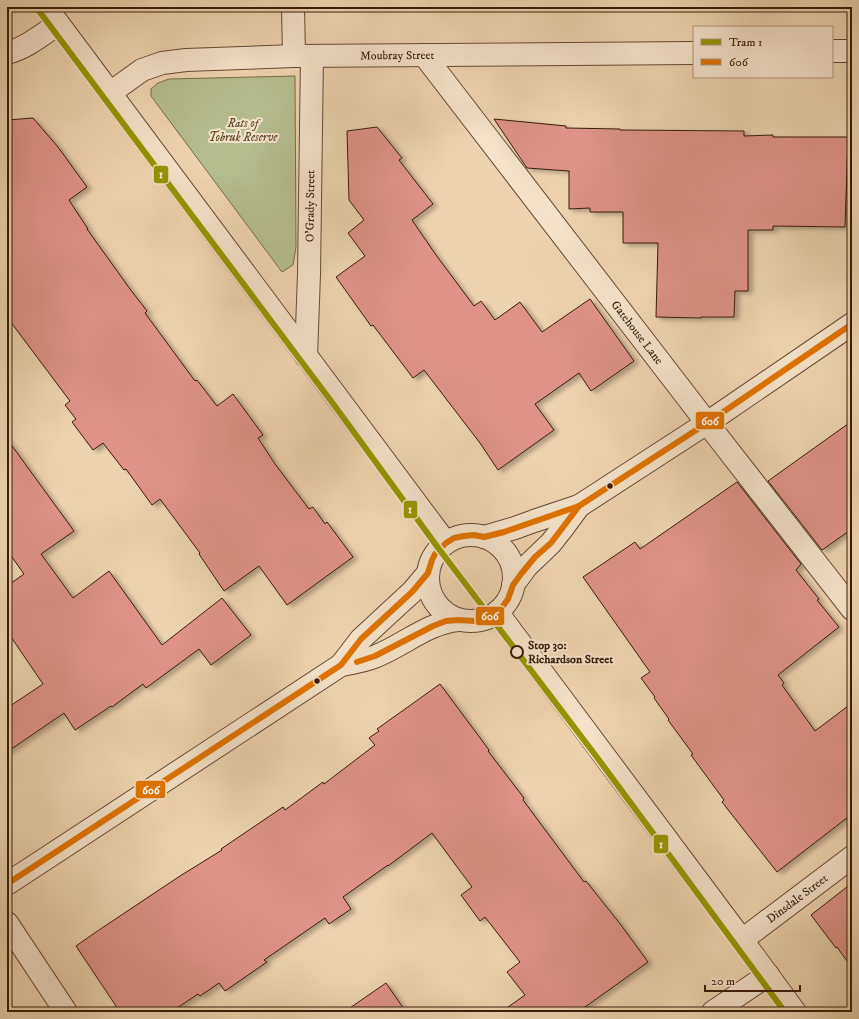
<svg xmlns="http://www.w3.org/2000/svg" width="859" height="1019" font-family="'IM FELL DW Pica',serif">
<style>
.green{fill:#b5bd8d;stroke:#776c4a}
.building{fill:#de9386;stroke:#391c08;filter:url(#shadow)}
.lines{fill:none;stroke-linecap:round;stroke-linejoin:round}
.minor-casing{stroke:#664a32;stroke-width:24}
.minor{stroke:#f4e3ca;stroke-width:22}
.bus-1-casing{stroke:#f4e3ca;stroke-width:9}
.bus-1{stroke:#e17301;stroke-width:6}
.tram-1-casing{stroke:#f4e3ca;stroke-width:9}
.tram-1{stroke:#969502;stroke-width:6}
.bus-dot{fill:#391c08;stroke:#f4e3ca;stroke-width:1.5}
.stop-dot{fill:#f4e3ca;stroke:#391c08;stroke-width:2}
.labels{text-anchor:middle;stroke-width:4;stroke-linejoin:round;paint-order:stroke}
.street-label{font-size:12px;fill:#391c08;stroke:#f4e3ca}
.park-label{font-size:12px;font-style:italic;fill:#5e4c30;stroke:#f4e3ca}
.stop-label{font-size:12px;font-weight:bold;fill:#391c08;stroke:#f4e3ca;text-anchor:start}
.line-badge{stroke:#f4e3ca;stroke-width:1.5}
.badge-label{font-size:11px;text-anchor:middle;font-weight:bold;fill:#fff}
</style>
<defs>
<filter id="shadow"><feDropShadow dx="4.5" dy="2.5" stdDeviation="2" flood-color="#0004"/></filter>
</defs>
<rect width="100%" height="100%" fill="#eed4ae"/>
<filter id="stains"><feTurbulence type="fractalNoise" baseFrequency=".005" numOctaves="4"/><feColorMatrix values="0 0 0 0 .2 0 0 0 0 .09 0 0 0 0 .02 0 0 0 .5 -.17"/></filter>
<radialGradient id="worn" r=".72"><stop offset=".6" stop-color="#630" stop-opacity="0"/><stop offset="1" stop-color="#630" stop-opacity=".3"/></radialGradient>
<polygon class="green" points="295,76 296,247 293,265 282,272 151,96 151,89 158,83 169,79"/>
<g class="building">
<polygon points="33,118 58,147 87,187 69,200 88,229 87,229 130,289 147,311 145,313 195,381 197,380 217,406 233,394 263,435 258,438 275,464 309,509 313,507 325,524 327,522 353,557 287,605 259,566 224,591 199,554 200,553 160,499 152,505 126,469 124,470 103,443 93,450 72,422 76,419 65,405 70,401 7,317 7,120"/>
<polygon points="494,119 566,126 566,128 620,129 620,130 744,131 744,136 773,135 773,137 848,137 845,227 773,226 773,230 748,230 748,291 735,291 734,317 701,317 701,318 656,317 658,243 623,243 623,212 590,212 590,208 569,209 569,171 527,168"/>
<polygon points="377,127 402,158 399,160 433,204 412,220 436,255 474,306 481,301 495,320 520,302 542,332 590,299 634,361 591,391 579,373 535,404 554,430 498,470 480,443 424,370 413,378 373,325 371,326 336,277 365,256 348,233 364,220 349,200 347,131"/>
<polygon points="852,421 852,529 822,550 768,481"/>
<polygon points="7,439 74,531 41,554 73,598 109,571 162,645 222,598 251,635 211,665 199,649 146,688 143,684 112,707 111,706 75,730 64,713 7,752 7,708 43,684 7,631 7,586 24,574 7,550"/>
<polygon points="737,482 801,564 796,570 819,599 817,600 839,627 778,675 784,683 782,685 815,731 852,703 852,814 777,872 722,802 724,800 691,755 693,754 668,720 669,719 654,698 655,697 641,678 650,672 583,577 635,542 640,549"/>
<polygon points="440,684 489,750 488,751 524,798 523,800 546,831 584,882 586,881 621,925 648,962 578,1012 501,1012 525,995 507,972 520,962 485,917 480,921 461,895 472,887 432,833 388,866 388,865 343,897 351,909 329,924 325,918 264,960 267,962 225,991 219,983 200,996 198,994 171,1012 120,1012 76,946 96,932 180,876 222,850 221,849 283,807 285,810 323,782 324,784 375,745 369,738 379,731 377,729"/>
<polygon points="852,883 852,968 837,947 836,948 811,915"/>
<polygon points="386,983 406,1012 344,1012"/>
</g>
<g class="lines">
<g class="minor-casing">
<g id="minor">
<polyline points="46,7 446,543"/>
<polyline points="293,7 294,56"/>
<polyline points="832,51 852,51"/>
<path d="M7,53C26,48 42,35 58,24"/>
<path id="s1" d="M424,55L707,423L852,609"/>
<path id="s2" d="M110,93L142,70L162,63L186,60L294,56L694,53"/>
<path id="s3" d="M306,356L309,274L312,56"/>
<circle cx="471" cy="578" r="43"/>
<polyline points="484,537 515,528 534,521 579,506 707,423 852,324"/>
<polyline points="513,585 527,566 551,543 562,529 579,506"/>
<polyline points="497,612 742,940 795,1012"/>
<polyline points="341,665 361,639 401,602 412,592 428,573"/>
<path d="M7,884L341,665C352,663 364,661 374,657C403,646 427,623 458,620"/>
<polyline points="7,923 66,1012"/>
<path id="s4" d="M742,940L852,857"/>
<polyline points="713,1012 768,975"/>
</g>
</g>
<use href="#minor" class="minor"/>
<g class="bus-1-casing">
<g id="bus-1">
<polyline points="357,662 375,656 433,626 446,621 458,620 475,621 490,616 497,612 501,609 508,599 513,585 521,574 535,557 551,543 579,506"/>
<polyline points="7,884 341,665 361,639 412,592 428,573 432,560 435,554 446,543 454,538 464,536 474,535 484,537 504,532 579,506 707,423 852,324"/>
</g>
</g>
<use href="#bus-1" class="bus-1"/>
<g class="tram-1-casing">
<polyline id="tram-1" points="36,7 334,405 439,549 596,756 785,1012"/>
</g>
<use href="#tram-1" class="tram-1"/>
</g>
<g class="bus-dot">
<circle cx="610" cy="486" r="3.5"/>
<circle cx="317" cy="681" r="3.5"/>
</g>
<circle class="stop-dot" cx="517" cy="652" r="6"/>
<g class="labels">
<g class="street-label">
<text dy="4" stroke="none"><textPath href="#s2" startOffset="296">Moubray Street</textPath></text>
<text dy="4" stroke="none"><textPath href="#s3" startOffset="150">O'Grady Street</textPath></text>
<text dy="4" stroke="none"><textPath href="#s1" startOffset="350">Gatehouse Lane</textPath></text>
<text dy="4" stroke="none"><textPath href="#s4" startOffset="69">Dinsdale Street</textPath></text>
</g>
<g class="park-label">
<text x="243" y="127">Rats of<tspan x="243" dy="14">Tobruk Reserve</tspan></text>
</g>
<g class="stop-label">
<text x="528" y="649">Stop 30:<tspan x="528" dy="14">Richardson Street</tspan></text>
</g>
</g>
<g class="line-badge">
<rect x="153" y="165" width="16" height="19" rx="4" fill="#969502"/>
<rect x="695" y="411" width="30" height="19" rx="4" fill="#e17301"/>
<rect x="403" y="500" width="15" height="19" rx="4" fill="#969502"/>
<rect x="475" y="606" width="30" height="20" rx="4" fill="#e17301"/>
<rect x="135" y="780" width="31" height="19" rx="4" fill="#e17301"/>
<rect x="653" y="834" width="16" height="20" rx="4" fill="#969502"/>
</g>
<g class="badge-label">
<text x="161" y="178">1</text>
<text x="710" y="425">606</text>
<text x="410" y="513">1</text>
<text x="490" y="620">606</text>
<text x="151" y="794">606</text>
<text x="661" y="848">1</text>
</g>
<rect width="859" height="1019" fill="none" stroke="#eed4ae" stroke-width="24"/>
<rect x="8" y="8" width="843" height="1003" fill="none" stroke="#391c08" stroke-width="2"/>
<rect x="12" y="12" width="835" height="995" fill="none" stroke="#391c08"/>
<rect x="693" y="26" width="140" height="52" fill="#f4e3ca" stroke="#a9937c"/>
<rect x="701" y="39" width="20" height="6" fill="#969502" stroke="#a9937c"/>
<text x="729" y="46" font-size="12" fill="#391c08">Tram 1</text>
<rect x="701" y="59" width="20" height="6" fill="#e17301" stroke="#a9937c"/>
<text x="729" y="66" font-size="12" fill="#391c08">606</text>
<path d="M705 985v6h95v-6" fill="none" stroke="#391c08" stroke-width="2"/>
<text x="711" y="985" font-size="12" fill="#391c08" stroke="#f4e3ca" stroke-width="3" paint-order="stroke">20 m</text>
<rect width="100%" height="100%" filter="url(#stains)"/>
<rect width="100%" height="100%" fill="url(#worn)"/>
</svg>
